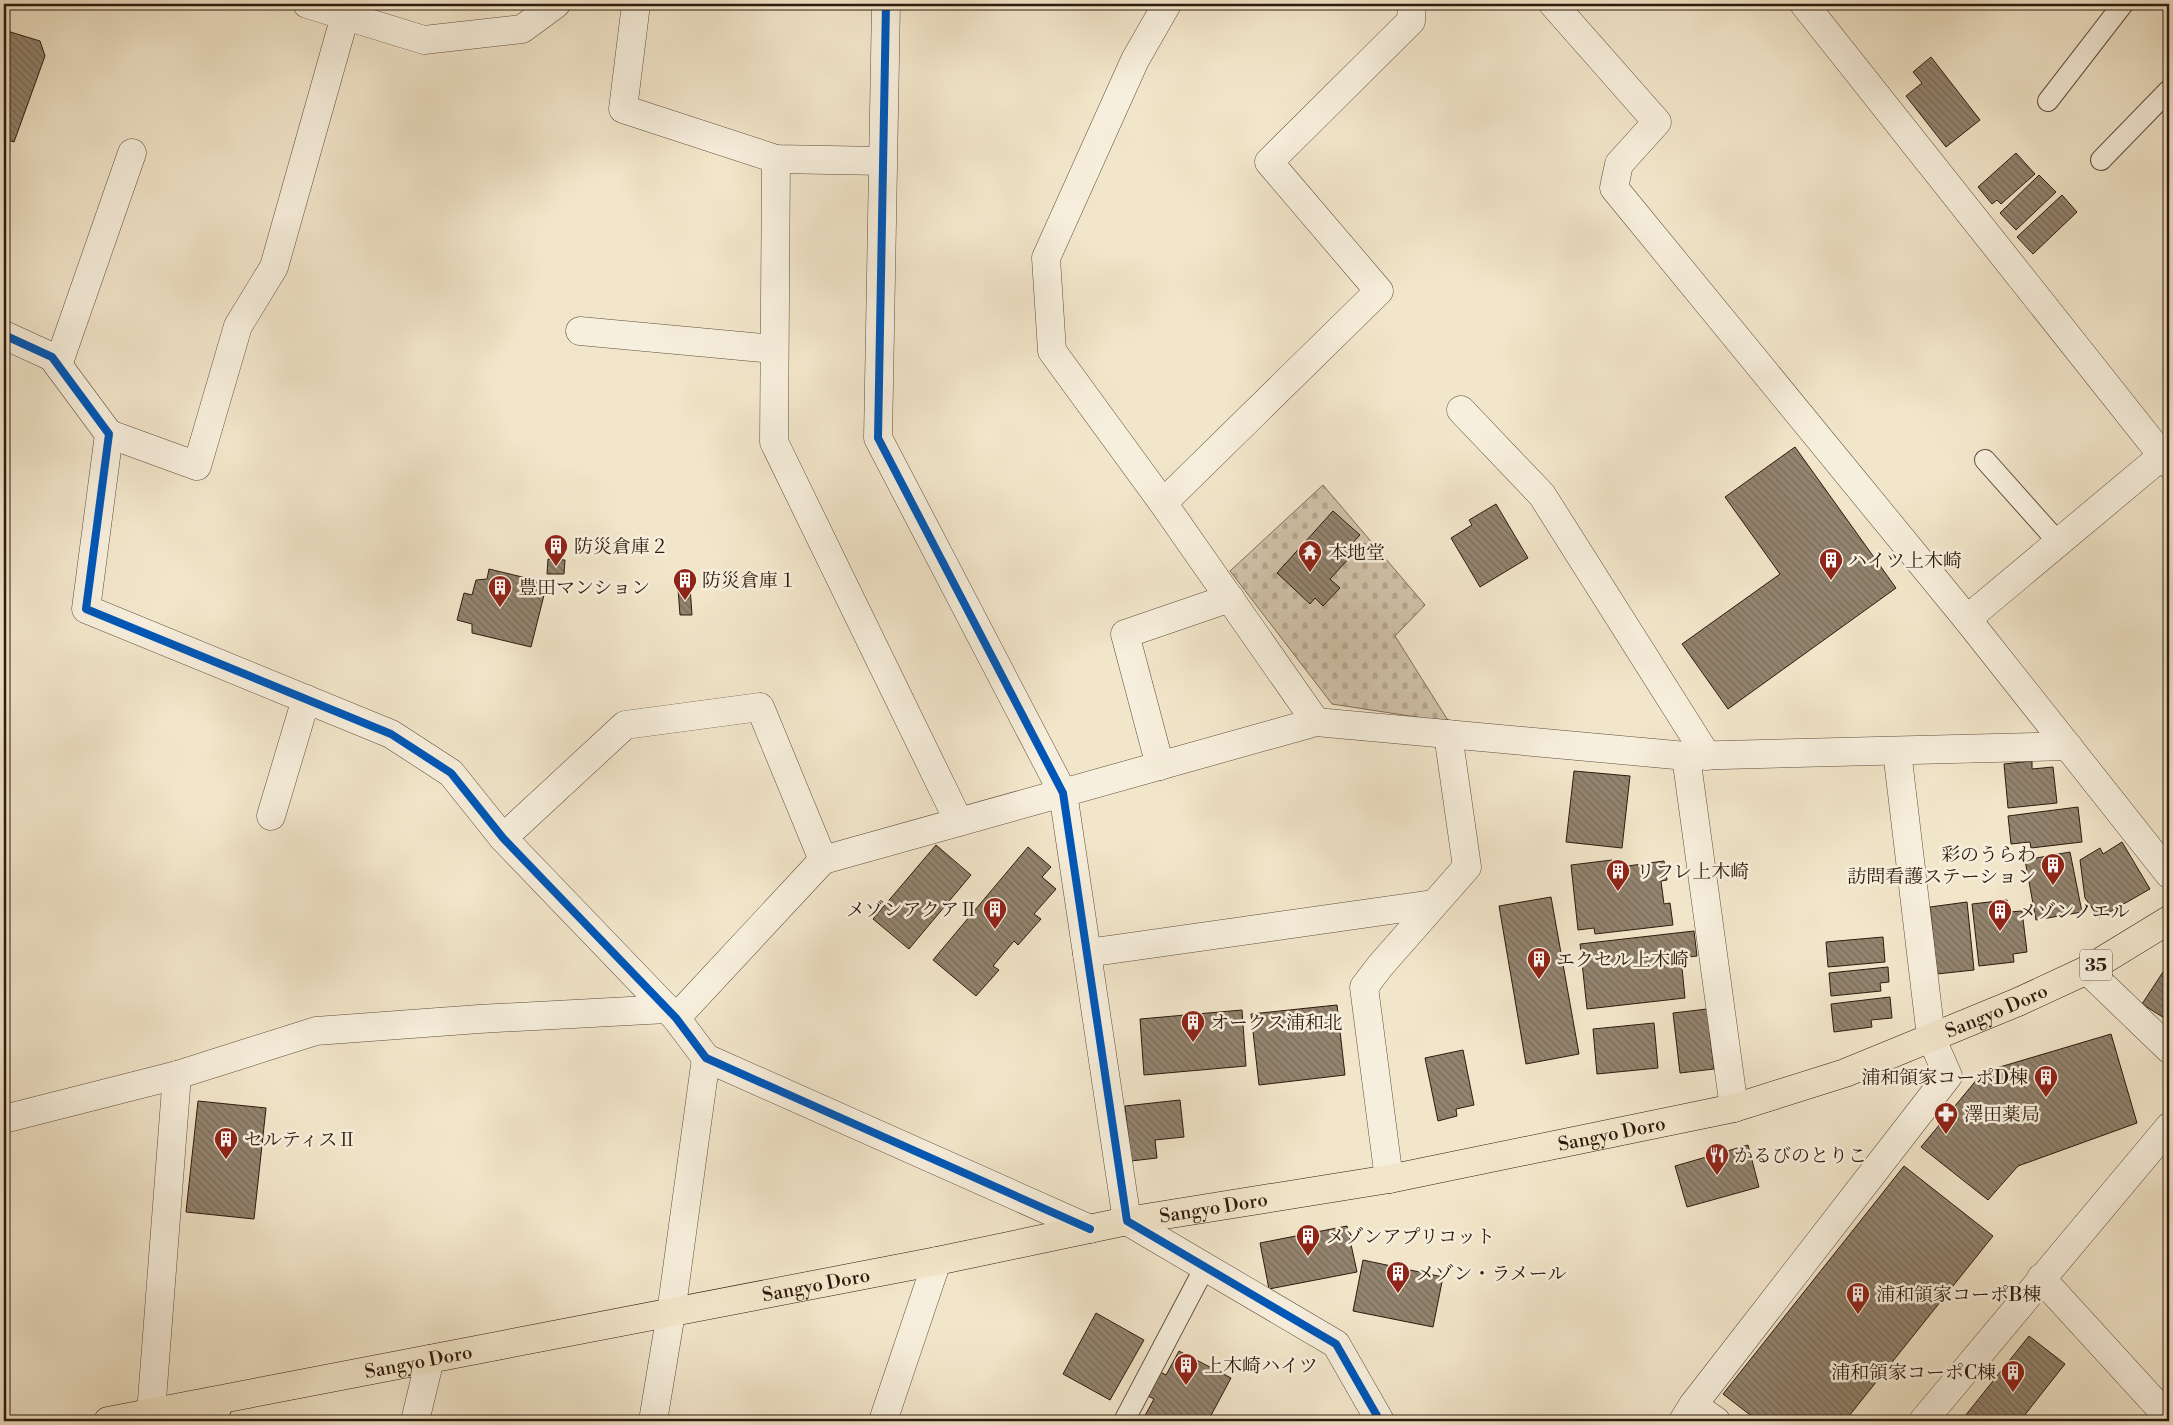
<svg xmlns="http://www.w3.org/2000/svg" width="2173" height="1425" font-family="'Libre Bodoni','Noto Serif JP',serif">
<style>
.cemetery{fill:url(#cemetery-stones);stroke:#7f6e5c}
.building{fill:url(#building-back-hatch);stroke:#2d1a0d}
.lines{fill:none;stroke-linecap:round;stroke-linejoin:round}
.lane-casing{stroke:#5e4d3c;stroke-width:22}
.street-casing{stroke:#5e4d3c;stroke-width:29}
.primary-casing{stroke:#2d1a0d;stroke-width:29}
.lane{stroke:#f7efdd;stroke-width:20}
.street{stroke:#f7efdd;stroke-width:28}
.primary{stroke:#f2e6ca;stroke-width:28}
.cycleway-casing{stroke:#f7efdd;stroke-width:11}
.cycleway{stroke:#0057b8;stroke-width:8}
.labels{text-anchor:middle;stroke-width:5;stroke-linejoin:round;paint-order:stroke}
.shield{fill:#f7efdd;stroke:#6a5a4b;stroke-width:1}
.shield-label{font-size:18px;font-weight:bold;fill:#2d1a0d}
.poi-label{font-size:19px;fill:#2d1a0d;stroke:#f7efdd;text-anchor:start}
.street-label{font-size:19px;fill:#2d1a0d;stroke:#f7efdd}
</style>
<defs>
<pattern id="cemetery-stones" width="16" height="16" patternUnits="userSpaceOnUse" patternTransform="scale(1.25)"><rect width="16" height="16" fill="#d1c3aa"/><path d="M2 7V4a2 2 0 0 1 4 0v3zM10 15v-3a2 2 0 0 1 4 0v3z" fill="#b4a791"/></pattern>
<pattern id="building-back-hatch" width="6" height="6" patternUnits="userSpaceOnUse" patternTransform="scale(1.25)"><rect width="6" height="6" fill="#93846f"/><path d="M-1 5l2 2M0 0l6 6M5-1l2 2" fill="none" stroke="#786b5a"/></pattern>
</defs>
<rect width="100%" height="100%" fill="#f2e6ca"/>
<filter id="stains"><feTurbulence type="fractalNoise" baseFrequency=".004" numOctaves="4"/><feColorMatrix values="0 0 0 0 .2 0 0 0 0 .09 0 0 0 0 .02 0 0 0 .5 -.17"/></filter>
<radialGradient id="worn" r=".72"><stop offset=".6" stop-color="#630" stop-opacity="0"/><stop offset="1" stop-color="#630" stop-opacity=".3"/></radialGradient>
<polygon class="cemetery" points="1323,485 1425,605 1395,636 1449,722 1332,704 1230,571"/>
<g class="building">
<polygon points="4,30 40,41 45,56 14,142 4,139"/>
<polygon points="1931,57 1980,120 1946,147 1906,96 1922,83 1913,72"/>
<polygon points="4,147 10,149 4,166"/>
<polygon points="2016,153 2035,174 2001,204 1997,200 1992,204 1978,187"/>
<polygon points="2039,175 2056,192 2016,230 2000,213"/>
<polygon points="2062,195 2077,212 2033,254 2017,237"/>
<polygon points="4,369 8,369 4,452"/>
<polygon points="1795,447 1896,588 1728,709 1682,644 1780,574 1725,497"/>
<polygon points="1496,504 1528,558 1480,587 1451,538 1472,525 1469,520"/>
<polygon points="1333,511 1360,535 1346,550 1352,555 1330,579 1340,588 1323,606 1315,598 1310,604 1277,573"/>
<polygon points="548,559 565,560 564,574 547,574"/>
<polygon points="489,569 547,583 531,647 472,633 472,624 457,620 464,593 472,595 476,580 487,579"/>
<polygon points="690,587 692,615 680,615 678,588"/>
<polygon points="2032,761 2032,769 2053,767 2057,803 2008,808 2004,764"/>
<polygon points="1574,771 1630,776 1622,848 1566,842"/>
<polygon points="2078,807 2082,842 2031,848 2030,842 2011,844 2008,816"/>
<polygon points="2122,842 2150,889 2099,918 2085,898 2080,860 2100,848 2103,854"/>
<polygon points="936,845 971,875 909,949 873,919"/>
<polygon points="1028,847 1051,867 1042,877 1056,889 1034,914 1041,919 1018,945 1014,941 993,966 999,970 976,996 933,960"/>
<polygon points="2070,852 2082,912 2036,920 2025,860"/>
<polygon points="1612,860 1613,868 1664,861 1667,880 1661,881 1664,904 1670,903 1673,925 1595,934 1594,928 1578,930 1571,865"/>
<polygon points="1551,897 1579,1054 1526,1064 1499,906"/>
<polygon points="2007,900 2009,912 2022,911 2027,952 2013,954 2014,962 1979,966 1972,904"/>
<polygon points="1967,902 1974,970 1937,974 1930,907"/>
<polygon points="1694,931 1697,956 1681,958 1685,998 1587,1009 1580,944"/>
<polygon points="1883,937 1885,962 1828,967 1826,942"/>
<polygon points="1888,967 1889,982 1880,983 1881,991 1831,996 1829,973"/>
<polygon points="2163,972 2169,976 2169,1021 2142,1004"/>
<polygon points="1890,997 1892,1018 1871,1020 1872,1027 1834,1032 1831,1004"/>
<polygon points="1337,1005 1345,1075 1259,1085 1251,1014"/>
<polygon points="1707,1009 1714,1069 1680,1073 1673,1013"/>
<polygon points="1242,1010 1246,1066 1144,1075 1140,1019"/>
<polygon points="1654,1023 1658,1068 1597,1074 1593,1029"/>
<polygon points="2111,1034 2137,1123 2018,1166 1988,1200 1921,1147 1983,1072"/>
<polygon points="1463,1050 1474,1105 1456,1109 1457,1116 1438,1121 1425,1058"/>
<polygon points="1180,1100 1184,1137 1155,1140 1157,1158 1131,1161 1125,1106"/>
<polygon points="198,1101 266,1108 254,1219 186,1212"/>
<polygon points="1748,1145 1759,1187 1687,1207 1675,1166"/>
<polygon points="1904,1166 1993,1236 1845,1421 1758,1421 1723,1394"/>
<polygon points="1347,1226 1357,1272 1269,1289 1260,1243"/>
<polygon points="1363,1260 1443,1277 1433,1327 1353,1311"/>
<polygon points="1096,1313 1144,1340 1110,1400 1063,1374"/>
<polygon points="2029,1336 2065,1364 2020,1421 1961,1421"/>
<polygon points="1179,1351 1231,1378 1208,1421 1142,1421 1154,1399 1142,1393 1155,1369 1166,1375"/>
</g>
<g class="lines">
<g class="lane-casing">
<g id="lane">
<polyline points="2048,101 2123,4"/>
<polyline points="2101,160 2169,90"/>
<polyline points="1985,460 2058,542"/>
<polyline points="217,1421 224,1398"/>
<polyline points="1124,1421 1205,1267"/>
</g>
</g>
<g class="street-casing">
<g id="street">
<polyline points="307,4 424,40 522,29 556,4"/>
<polyline points="636,4 623,109 776,159 882,161"/>
<polyline points="886,4 878,438 1063,793 1127,1221 1336,1344 1380,1421"/>
<polyline points="1167,4 1135,60 1046,258 1052,351 1163,503 1316,722"/>
<polyline points="1553,4 1657,122 1619,164 1614,188 1967,619 2169,874"/>
<polyline points="1804,4 2169,464"/>
<polyline points="776,159 774,442 959,822"/>
<polyline points="580,331 773,349"/>
<polyline points="4,335 52,357 109,434 86,609 391,734 451,773 503,838 676,1018 706,1058 1090,1229"/>
<polyline points="58,365 132,153"/>
<polyline points="1461,410 1542,495 1707,756"/>
<polyline points="109,434 197,466 238,326 274,267 345,16"/>
<polyline points="1163,503 1379,291 1269,162 1411,21 1412,4"/>
<polyline points="1967,619 2163,455"/>
<polyline points="1686,756 1734,1108"/>
<polyline points="1160,766 1125,634 1230,598"/>
<polyline points="271,816 306,699"/>
<polyline points="503,838 625,725 760,707 823,860"/>
<polyline points="1087,953 1433,904"/>
<polyline points="2087,970 2169,1049"/>
<polyline points="676,1018 823,860 1316,722 1686,756 2068,746"/>
<polyline points="4,1119 177,1075 316,1031 479,1019 667,1009"/>
<polyline points="1389,1179 1364,987 1380,966 1467,867 1448,734"/>
<polyline points="2041,1278 2169,1418"/>
<polyline points="1693,1405 1716,1421"/>
<polyline points="151,1413 177,1075"/>
<polyline points="415,1421 430,1359"/>
<polyline points="653,1421 671,1313 706,1058"/>
<polyline points="883,1421 937,1261"/>
<polyline points="1683,1421 1693,1405 1948,1076 1931,1037 1897,751"/>
<polyline points="1923,1421 2169,1127"/>
</g>
</g>
<g class="primary-casing">
<g id="primary">
<path id="s1" d="M108,1421L937,1261L1127,1221L1389,1179L1734,1108L1845,1073L2018,1002L2087,970L2169,920"/>
</g>
</g>
<use href="#lane" class="lane"/>
<use href="#street" class="street"/>
<use href="#primary" class="primary"/>
<g class="cycleway-casing">
<g id="cycleway">
<polyline points="886,4 878,438 1063,793 1127,1221 1336,1344 1380,1421"/>
<polyline points="4,335 52,357 109,434 86,609 391,734 451,773 503,838 676,1018 706,1058 1090,1229"/>
</g>
</g>
<use href="#cycleway" class="cycleway"/>
</g>
<defs>
<g id="building-pin" transform="scale(1.25)"><path d="M0 17L-7.5 6A9.5 9.5 0 1 1 7.5 6Z" fill="#8f2418" stroke="#f7efdd"/><path d="M-4-6H4V6H1V3H-1V6H-4ZM-2.5-4.3h1.7v1.8h-1.7ZM.8-4.3h1.7v1.8H.8ZM-2.5-1h1.7V.8h-1.7ZM.8-1h1.7V.8H.8Z" fill="#fff"/></g>
<g id="temple-pin" transform="scale(1.25)"><path d="M0 17L-7.5 6A9.5 9.5 0 1 1 7.5 6Z" fill="#8f2418" stroke="#f7efdd"/><path d="M0-6L5-2H3V0L6.5 2.5H4V6H1.5V3h-3V6H-4V2.5H-6.5L-3 0V-2H-5Z" fill="#fff"/></g>
<g id="pharmacy-pin" transform="scale(1.25)"><path d="M0 17L-7.5 6A9.5 9.5 0 1 1 7.5 6Z" fill="#8f2418" stroke="#f7efdd"/><path d="M-2-6h4v4h4v4h-4v4h-4v-4h-4v-4h4Z" fill="#fff"/></g>
<g id="restaurant-pin" transform="scale(1.25)"><path d="M0 17L-7.5 6A9.5 9.5 0 1 1 7.5 6Z" fill="#8f2418" stroke="#f7efdd"/><path d="M-5-6h1v4h1v-4h1v4h1v-4h1v5L-1.5 .5V6h-2V.5L-5-1ZM5-6V6H3V1.5H1.5Q1.5-4 5-6Z" fill="#fff"/></g>
</defs>
<g fill-rule="evenodd">
<use href="#building-pin" x="556" y="546"/>
<use href="#temple-pin" x="1310" y="552"/>
<use href="#building-pin" x="1831" y="560"/>
<use href="#building-pin" x="685" y="580"/>
<use href="#building-pin" x="500" y="587"/>
<use href="#building-pin" x="2053" y="865"/>
<use href="#building-pin" x="1618" y="871"/>
<use href="#building-pin" x="995" y="909"/>
<use href="#building-pin" x="2000" y="911"/>
<use href="#building-pin" x="1539" y="959"/>
<use href="#building-pin" x="1193" y="1022"/>
<use href="#building-pin" x="2046" y="1077"/>
<use href="#pharmacy-pin" x="1946" y="1114"/>
<use href="#building-pin" x="226" y="1139"/>
<use href="#restaurant-pin" x="1717" y="1155"/>
<use href="#building-pin" x="1308" y="1236"/>
<use href="#building-pin" x="1398" y="1273"/>
<use href="#building-pin" x="1858" y="1294"/>
<use href="#building-pin" x="1186" y="1365"/>
<use href="#building-pin" x="2013" y="1372"/>
</g>
<g class="labels">
<rect class="shield" x="2080" y="949.5" width="32" height="31" rx="4"/>
<g class="shield-label">
<text x="2096" y="971">35</text>
</g>
<g class="poi-label">
<text x="574" y="553">防災倉庫２</text>
<text x="1328" y="559">本地堂</text>
<text x="1848" y="567">ハイツ上木崎</text>
<text x="702" y="587">防災倉庫１</text>
<text x="518" y="594">豊田マンション</text>
<text x="2036" y="861" text-anchor="end">彩のうらわ<tspan x="2036" dy="22">訪問看護ステーション</tspan></text>
<text x="1636" y="878">リフレ上木崎</text>
<text x="978" y="916" text-anchor="end">メゾンアクアⅡ</text>
<text x="2018" y="918">メゾンノエル</text>
<text x="1556" y="966">エクセル上木崎</text>
<text x="1210" y="1029">オークス浦和北</text>
<text x="2028" y="1084" text-anchor="end">浦和領家コーポD棟</text>
<text x="1964" y="1121">澤田薬局</text>
<text x="244" y="1146">セルティスⅡ</text>
<text x="1734" y="1162">かるびのとりこ</text>
<text x="1326" y="1243">メゾンアプリコット</text>
<text x="1416" y="1280">メゾン・ラメール</text>
<text x="1876" y="1301">浦和領家コーポB棟</text>
<text x="1204" y="1372">上木崎ハイツ</text>
<text x="1996" y="1379" text-anchor="end">浦和領家コーポC棟</text>
</g>
<g class="street-label">
<text dy="7" stroke="none"><textPath href="#s1" startOffset="1936">Sangyo Doro</textPath></text>
<text dy="7" stroke="none"><textPath href="#s1" startOffset="1531">Sangyo Doro</textPath></text>
<text dy="7" stroke="none"><textPath href="#s1" startOffset="1126">Sangyo Doro</textPath></text>
<text dy="7" stroke="none"><textPath href="#s1" startOffset="721">Sangyo Doro</textPath></text>
<text dy="7" stroke="none"><textPath href="#s1" startOffset="316">Sangyo Doro</textPath></text>
</g>
</g>
<rect width="2173" height="1425" fill="none" stroke="#f2e6ca" stroke-width="20"/>
<rect x="5" y="5" width="2163" height="1415" fill="none" stroke="#2d1a0d" stroke-width="2.5"/>
<rect x="10" y="10" width="2153" height="1405" fill="none" stroke="#2d1a0d"/>
<rect width="100%" height="100%" filter="url(#stains)"/>
<rect width="100%" height="100%" fill="url(#worn)"/>
</svg>
